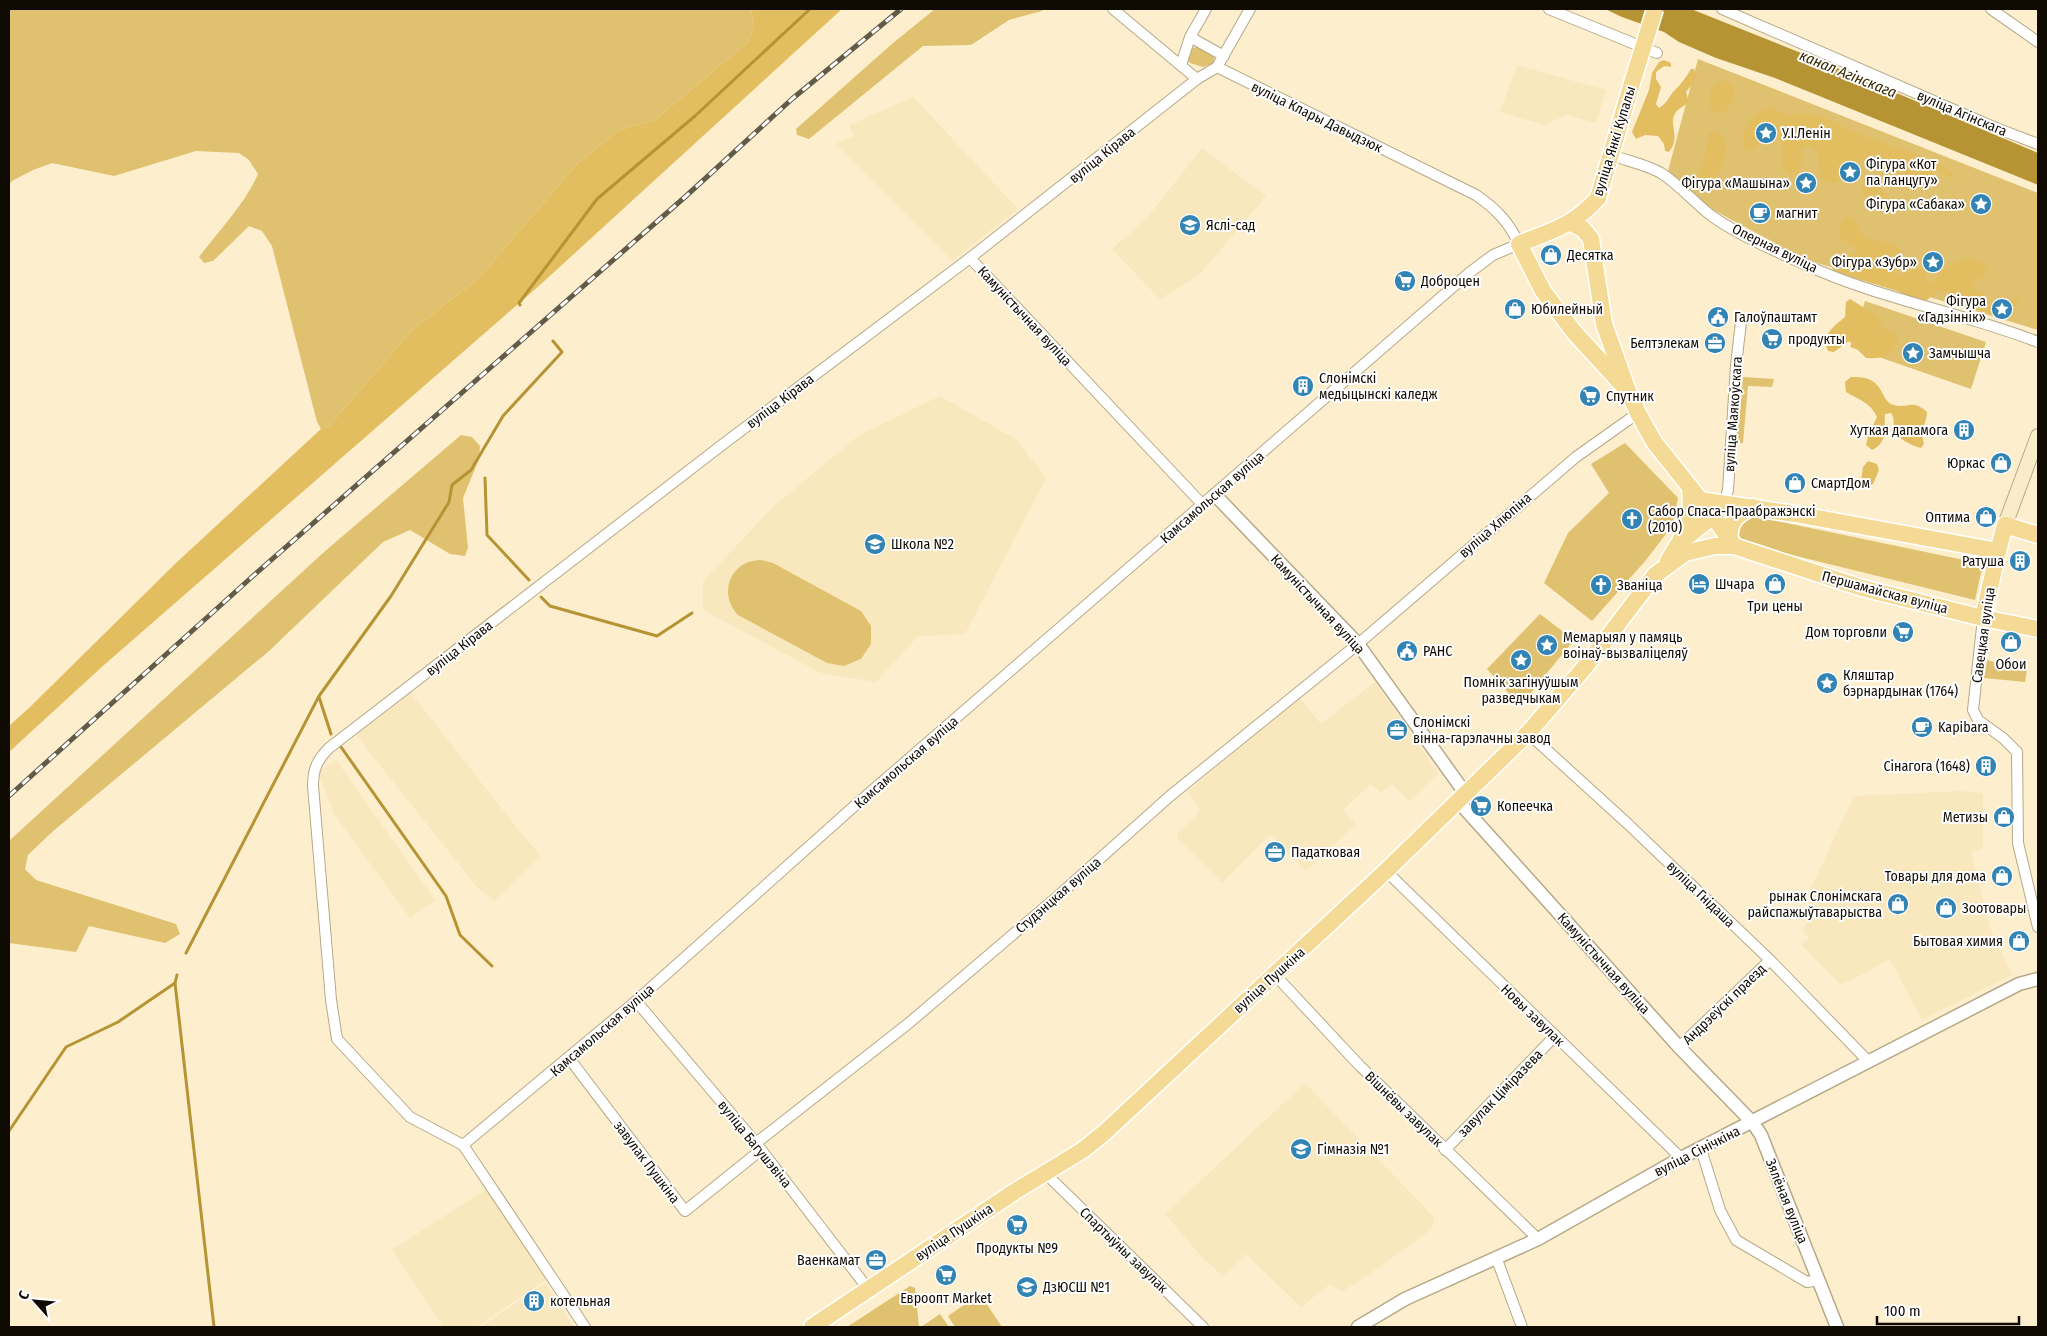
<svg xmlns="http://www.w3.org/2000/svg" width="2047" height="1336" font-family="'Fira Sans Condensed',sans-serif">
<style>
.built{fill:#f9e8bd}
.green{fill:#e0c16f}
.forest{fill:#e2be61}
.water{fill:#b69433}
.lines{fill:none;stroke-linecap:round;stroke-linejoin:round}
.stream{stroke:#b69433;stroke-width:3}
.minor-casing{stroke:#b6a988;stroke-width:12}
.tertiary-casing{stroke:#b6a988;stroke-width:15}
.secondary-casing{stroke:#b6a988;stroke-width:16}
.primary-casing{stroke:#fff;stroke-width:19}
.minor{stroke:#fff;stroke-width:10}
.tertiary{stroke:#fff;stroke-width:12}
.secondary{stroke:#f9ecc9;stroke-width:14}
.primary{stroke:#f4da94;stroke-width:16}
.rail-casing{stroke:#635b49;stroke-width:5}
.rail{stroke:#fefefe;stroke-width:3;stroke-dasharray:9;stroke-linecap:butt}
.primary-bridge-casing{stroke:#fff;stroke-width:19;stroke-linecap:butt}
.primary-bridge{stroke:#f4da94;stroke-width:16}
.labels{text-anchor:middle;stroke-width:4;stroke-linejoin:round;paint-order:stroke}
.street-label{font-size:14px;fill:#100b02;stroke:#fefefe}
.poi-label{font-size:14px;fill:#100b02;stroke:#fefefe;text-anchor:start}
.water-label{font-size:15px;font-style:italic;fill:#372900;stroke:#fefefe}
</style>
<rect width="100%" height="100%" fill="#fdefcd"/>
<g class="built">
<polygon points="1517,65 1606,90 1596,123 1567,115 1544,125 1500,112"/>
<polygon points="913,97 1018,209 952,261 835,144 854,136 849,125"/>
<polygon points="1202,148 1266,196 1199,275 1160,299 1112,249 1147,218"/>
<polygon points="940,396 1017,440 1046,478 965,634 918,636 876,682 821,673 703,610 703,581 773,507 858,436"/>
<polygon points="1375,682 1438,773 1410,801 1391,784 1381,793 1371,784 1343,810 1356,824 1306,871 1270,835 1222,883 1178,839 1177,833 1196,816 1200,809 1188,792 1299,697 1321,724"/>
<polygon points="410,692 521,833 541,856 494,901 477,887 355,734"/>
<polygon points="336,760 435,900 410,918 334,814 318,772"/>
<polygon points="1960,791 1983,793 1983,848 1971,852 1991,930 2012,975 1922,1020 1890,959 1850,981 1840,984 1801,944 1809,938 1803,931 1812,913 1808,895 1854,796"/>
<polygon points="1305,1083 1434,1217 1432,1229 1374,1271 1342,1292 1330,1284 1301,1307 1246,1254 1223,1276 1201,1256 1165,1214"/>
<polygon points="486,1189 547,1279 477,1327 443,1327 392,1250"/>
<polygon points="545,1283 574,1327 481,1327"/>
</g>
<g class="green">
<path d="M9,9H751L754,25L748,42L655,120L619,130L576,165L478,279L413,329L329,426L321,429L317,422L272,246L262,231L249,226L213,261L204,263L199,257C219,230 245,204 258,174L249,160L239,153L196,151L114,176L52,163L33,170L12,181L9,185Z"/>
<polygon points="935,9 1043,9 1042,11 1009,20 971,45 923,46 809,139 797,135 796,129 893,43"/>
<polygon points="1197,47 1203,48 1214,55 1214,63 1203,67 1190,63 1187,59 1191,48"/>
<polygon points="1698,59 2038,193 2038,330 1804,259 1708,207 1668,171"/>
<polygon points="1865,301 1986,342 1971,389 1850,347"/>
<polygon points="1743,377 1774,379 1772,387 1748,386 1743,443 1737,443"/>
<polygon points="461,435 472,437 480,446 479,459 463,498 468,548 465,556 450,554 410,530 383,542 269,651 52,832 28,855 25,869 36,880 176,924 180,934 165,943 89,926 76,952 9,943 9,841 324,552"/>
<polygon points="1625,443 1678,498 1672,526 1646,560 1592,621 1544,583 1568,533 1609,493 1591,464"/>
<polygon points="1748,515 1983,564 1975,600 1744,543 1739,535 1741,522"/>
<path d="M761,560L773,563L861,611L871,626V644L861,659L844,666L827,663L738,615C717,593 731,560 761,560Z"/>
<polygon points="1540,614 1574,640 1520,706 1487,669"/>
<polygon points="1987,660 2027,670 2025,682 1984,678"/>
<polygon points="910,1286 915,1288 919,1327 847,1327"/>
<polygon points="980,1294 1002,1327 955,1327 948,1316"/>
<polygon points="940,1314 949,1327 921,1327"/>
</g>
<g class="forest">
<polygon points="751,9 842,9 541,284 104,665 9,752 9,726 29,708 176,563 321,429 329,426 413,329 478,279 576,165 619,130 655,120 748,42 754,25"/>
<path d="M1664,60L1671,63V67L1664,66L1656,72V79L1661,87L1656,104L1659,108C1669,102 1669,95 1676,89C1682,83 1686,77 1691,69H1694C1698,80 1693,83 1686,92L1689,102C1685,106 1679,108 1676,112C1667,124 1682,136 1669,152L1665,151L1664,144L1658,136L1645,135L1636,139L1632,132L1649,90L1652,73L1659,62Z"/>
<path d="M1725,80C1743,89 1734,105 1721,114L1711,110C1707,96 1710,83 1725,80Z"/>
<path d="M1771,106C1790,121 1792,111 1811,114C1823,115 1842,127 1854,132C1886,145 1929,154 1956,175L1954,178L1946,176L1935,169L1930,170L1938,179V185C1921,189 1910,172 1895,168C1886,166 1880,171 1871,168L1869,162L1865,159L1856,164C1853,179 1839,183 1826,183L1820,177C1818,165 1822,149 1807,145L1801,150L1804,160L1797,173L1790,176L1783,170L1781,142L1775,135L1763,139L1756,148L1746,151C1737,131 1753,112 1771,106Z"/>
<path d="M1716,131L1724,138L1726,147L1722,170L1709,182H1704L1698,177C1699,167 1703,162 1706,153C1707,146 1706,140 1709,133Z"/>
<path d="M1865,183C1875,184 1886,189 1889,199L1885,205L1879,207L1861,193L1862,186Z"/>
<path d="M1846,216L1853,217C1857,222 1859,230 1863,235C1875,248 1892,232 1903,257L1892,268L1893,273L1902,275L1919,267L1926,271L1928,283H1933L1942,267C1960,263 1971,251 1987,268L1985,275L1976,281L1972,288L1982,292L1992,305H1998L2015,298L2019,301C2016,311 2013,315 2004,320L1961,302L1946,291L1936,292L1927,300H1917L1897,291L1835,272L1832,268V263L1855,253L1856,249L1841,239C1839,229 1838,223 1846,216Z"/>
<path d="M1850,299L1876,315L1884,329L1893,332L1898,338C1895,356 1883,359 1866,358L1849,341L1834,352L1828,351C1821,335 1833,327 1845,317L1846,302Z"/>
<path d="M1851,377C1887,375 1878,401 1894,405C1908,409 1912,398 1927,412C1926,426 1920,427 1924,444L1921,448C1912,446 1896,438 1894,429C1893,422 1895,419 1891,413L1885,414C1884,428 1888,443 1872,450L1866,445L1868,436L1877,417C1871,403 1858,399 1846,392L1845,382Z"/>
<polygon points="1868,461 1877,464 1879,470 1873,484 1868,486 1861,481 1863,467"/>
</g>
<polygon class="water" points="1605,9 1691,9 1821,61 2038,153 2038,185 1775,78 1716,58 1679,42 1664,32 1622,17"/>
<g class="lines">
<g class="stream">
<polyline points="520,305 519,303 597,199 695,116 810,9"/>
<polyline points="485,478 487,535 529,580"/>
<polyline points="541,597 550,606 657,636 692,613"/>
<polyline points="319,697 331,734"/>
<polyline points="341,747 446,896 460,935 492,966"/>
<polyline points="186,953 319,696 391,596 449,502 452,485 471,470 503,416 562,352 553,341"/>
<polyline points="177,975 175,983 214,1327"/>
<polyline points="9,1131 66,1047 118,1022 175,983"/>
</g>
<g class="minor-casing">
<g id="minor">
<polyline points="1549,9 1657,53"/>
<polyline points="1722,9 1996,128 2038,144"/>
<polyline points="1991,9 2038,42"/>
<polyline points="1190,37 1206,9"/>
<polyline points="1181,65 1190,37 1224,56"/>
<polyline points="1217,67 1250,9"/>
<path d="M1611,155C1627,161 1645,164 1661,173C1680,185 1695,204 1713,217C1741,236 1773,250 1804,264C1879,299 1961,312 2038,342"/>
<polyline points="970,258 1203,505"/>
<polyline points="1724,504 1728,490 1736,365 1741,322"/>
<polyline points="1983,618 1973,710 1978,720 2003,738 2017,752 2018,843 2038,927"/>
<polyline points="1528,733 1628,824 1770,960 1869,1062"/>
<polyline points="1386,871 1681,1158"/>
<polyline points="1275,975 1359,1065 1538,1239"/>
<polyline points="636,1001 756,1143 869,1290"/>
<polyline points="1679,1047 1770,960"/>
<polyline points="569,1058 685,1211 761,1150"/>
<polyline points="756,1143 909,1023 1058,896 1170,796 1358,644 1576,457 1638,413"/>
<path d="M463,1145L410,1117L337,1039L331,1000L313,786C313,769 317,760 329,748L722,445L970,258L1197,79"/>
<polyline points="1701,1149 1720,1210 1736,1240 1807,1282 1819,1280"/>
<polyline points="1445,1150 1555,1036"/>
<polyline points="1045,1173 1203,1327"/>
<polyline points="1496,1257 1522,1327"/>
<path d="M585,1327L463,1145L636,1001L851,809L1469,273L1493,255L1519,244C1509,222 1495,208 1476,195L1217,67L1197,79L1113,9"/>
</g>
</g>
<g class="tertiary-casing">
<g id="tertiary">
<polyline points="1215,495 1358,644 1465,793"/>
<polyline points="1457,800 1679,1047 1753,1123 1761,1135 1837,1327"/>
<polyline points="1358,1327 1405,1299 1538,1239 1681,1158 2019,984 2038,979"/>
</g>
</g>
<g class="secondary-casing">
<polyline id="secondary" points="2005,525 2038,436"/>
</g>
<g class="primary-casing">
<g id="primary">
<polyline points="1571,223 1583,229 1591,239 1604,324 1628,391 1638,413 1654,442 1713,516 1734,546"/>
<path d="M1628,391L1574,332L1543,291L1519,244C1553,230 1573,226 1598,198L1632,83"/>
<polyline points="1700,500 1795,514 1998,551"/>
<path d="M1681,539C1691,519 1692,509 1690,487"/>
<path d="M1730,540C1728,522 1737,514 1753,507"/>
<polyline points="1668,561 1679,543 1713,516 1720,508"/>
<polyline points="1983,618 1998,551 2005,525 2038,535"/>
<polyline points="812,1327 1014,1192 1083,1150 1104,1133 1386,871 1528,733 1585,667 1655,575 1685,553 1715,546 1734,546 1862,588 1983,618 2038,629"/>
</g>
</g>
<use href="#minor" class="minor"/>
<use href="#tertiary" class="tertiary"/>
<use href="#secondary" class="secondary"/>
<use href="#primary" class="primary"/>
<g class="rail-casing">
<polyline id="rail" points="9,796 253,576 685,197 792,99 901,9"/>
</g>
<use href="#rail" class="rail"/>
<g class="primary-bridge-casing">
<polyline id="primary-bridge" points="1632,83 1655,9"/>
</g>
<use href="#primary-bridge" class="primary-bridge"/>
</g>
<defs>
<g id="sight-disc" transform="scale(1.125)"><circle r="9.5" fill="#3284b5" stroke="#fefefe"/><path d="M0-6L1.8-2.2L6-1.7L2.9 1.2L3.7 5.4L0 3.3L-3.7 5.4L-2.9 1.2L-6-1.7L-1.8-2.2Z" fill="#fff"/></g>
<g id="cafe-disc" transform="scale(1.125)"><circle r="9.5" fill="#3284b5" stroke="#fefefe"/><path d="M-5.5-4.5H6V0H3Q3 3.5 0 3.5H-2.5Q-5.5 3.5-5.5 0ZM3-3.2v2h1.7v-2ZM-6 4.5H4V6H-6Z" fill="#fff"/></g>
<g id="school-disc" transform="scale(1.125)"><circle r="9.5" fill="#3284b5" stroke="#fefefe"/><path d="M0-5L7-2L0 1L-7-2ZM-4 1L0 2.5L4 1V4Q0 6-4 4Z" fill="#fff"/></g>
<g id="shop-disc" transform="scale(1.125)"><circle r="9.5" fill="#3284b5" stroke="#fefefe"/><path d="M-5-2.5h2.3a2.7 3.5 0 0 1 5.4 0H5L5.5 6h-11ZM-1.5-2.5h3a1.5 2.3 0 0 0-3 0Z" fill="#fff"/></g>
<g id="supermarket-disc" transform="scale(1.125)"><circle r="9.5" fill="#3284b5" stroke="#fefefe"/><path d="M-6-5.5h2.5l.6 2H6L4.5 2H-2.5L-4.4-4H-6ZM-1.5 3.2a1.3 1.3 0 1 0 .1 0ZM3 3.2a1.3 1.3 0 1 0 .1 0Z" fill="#fff"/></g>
<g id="civic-disc" transform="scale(1.125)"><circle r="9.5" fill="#3284b5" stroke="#fefefe"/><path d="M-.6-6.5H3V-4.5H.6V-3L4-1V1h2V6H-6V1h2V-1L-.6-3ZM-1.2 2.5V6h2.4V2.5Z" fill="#fff"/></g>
<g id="office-disc" transform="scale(1.125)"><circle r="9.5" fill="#3284b5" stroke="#fefefe"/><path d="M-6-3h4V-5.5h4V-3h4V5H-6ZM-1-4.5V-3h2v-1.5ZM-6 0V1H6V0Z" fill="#fff"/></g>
<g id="building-disc" transform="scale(1.125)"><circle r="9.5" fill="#3284b5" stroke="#fefefe"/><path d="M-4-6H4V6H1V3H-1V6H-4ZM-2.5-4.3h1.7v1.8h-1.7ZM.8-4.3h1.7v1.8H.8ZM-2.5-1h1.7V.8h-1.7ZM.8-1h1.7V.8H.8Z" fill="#fff"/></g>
<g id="church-disc" transform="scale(1.125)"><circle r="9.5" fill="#3284b5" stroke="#fefefe"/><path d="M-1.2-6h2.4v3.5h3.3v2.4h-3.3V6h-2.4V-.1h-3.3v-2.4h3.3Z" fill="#fff"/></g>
<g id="hotel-disc" transform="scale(1.125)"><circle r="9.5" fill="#3284b5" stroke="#fefefe"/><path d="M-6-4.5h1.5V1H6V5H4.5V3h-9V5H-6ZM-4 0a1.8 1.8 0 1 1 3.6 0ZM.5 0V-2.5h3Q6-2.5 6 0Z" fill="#fff"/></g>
</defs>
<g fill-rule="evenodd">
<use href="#sight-disc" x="1766" y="133"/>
<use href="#sight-disc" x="1850" y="172"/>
<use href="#sight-disc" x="1806" y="183"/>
<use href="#sight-disc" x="1981" y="204"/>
<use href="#cafe-disc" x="1760" y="213"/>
<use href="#school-disc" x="1190" y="225"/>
<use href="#shop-disc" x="1551" y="255"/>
<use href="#sight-disc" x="1933" y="262"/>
<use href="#supermarket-disc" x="1405" y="281"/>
<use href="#shop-disc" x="1515" y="309"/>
<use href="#sight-disc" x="2002" y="309"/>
<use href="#civic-disc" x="1718" y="317"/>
<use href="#supermarket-disc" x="1772" y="339"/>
<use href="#office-disc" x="1715" y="343"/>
<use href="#sight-disc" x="1913" y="353"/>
<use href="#building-disc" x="1303" y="386"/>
<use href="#supermarket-disc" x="1590" y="396"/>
<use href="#building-disc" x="1964" y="430"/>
<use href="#shop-disc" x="2001" y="463"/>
<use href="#shop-disc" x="1795" y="483"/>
<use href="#shop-disc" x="1986" y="517"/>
<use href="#church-disc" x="1632" y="519"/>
<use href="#school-disc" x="875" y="544"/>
<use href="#building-disc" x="2020" y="561"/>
<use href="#hotel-disc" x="1699" y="584"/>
<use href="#shop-disc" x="1775" y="584"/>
<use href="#church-disc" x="1601" y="585"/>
<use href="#supermarket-disc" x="1903" y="632"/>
<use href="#shop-disc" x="2011" y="642"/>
<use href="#sight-disc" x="1547" y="645"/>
<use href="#civic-disc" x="1407" y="651"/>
<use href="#sight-disc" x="1521" y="660"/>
<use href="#sight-disc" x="1827" y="683"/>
<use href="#cafe-disc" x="1922" y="727"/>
<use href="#office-disc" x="1397" y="730"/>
<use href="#building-disc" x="1986" y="766"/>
<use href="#supermarket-disc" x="1481" y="806"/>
<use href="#shop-disc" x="2004" y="817"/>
<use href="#office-disc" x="1275" y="852"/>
<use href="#shop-disc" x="2002" y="876"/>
<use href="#shop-disc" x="1898" y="904"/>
<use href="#shop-disc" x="1946" y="908"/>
<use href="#shop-disc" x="2019" y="941"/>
<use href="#school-disc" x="1301" y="1149"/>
<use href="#supermarket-disc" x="1017" y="1225"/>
<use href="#office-disc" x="876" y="1260"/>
<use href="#supermarket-disc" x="946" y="1275"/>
<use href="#school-disc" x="1027" y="1287"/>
<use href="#building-disc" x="534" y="1301"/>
</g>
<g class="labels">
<g class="street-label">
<text transform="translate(1962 113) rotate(23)" y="5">вуліца Агінскага</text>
<text transform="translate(1317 117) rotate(26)" y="5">вуліца Клары Давыдзюк</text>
<text transform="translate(1614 141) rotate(-73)" y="5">вуліца Янкі Купалы</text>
<text transform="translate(1102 155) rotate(-39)" y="5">вуліца Кірава</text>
<text transform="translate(1775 248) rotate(26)" y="5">Оперная вуліца</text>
<text transform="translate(1025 316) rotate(47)" y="5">Камуністычная вуліца</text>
<text transform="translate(780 401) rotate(-37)" y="5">вуліца Кірава</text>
<text transform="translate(1733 414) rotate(-86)" y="5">вуліца Маякоўскага</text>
<text transform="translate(1212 497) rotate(-41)" y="5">Камсамольская вуліца</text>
<text transform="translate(1495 525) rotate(-41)" y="5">вуліца Хлюпіна</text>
<text transform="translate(1885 592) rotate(15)" y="5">Першамайская вуліца</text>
<text transform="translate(1318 604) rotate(47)" y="5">Камуністычная вуліца</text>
<text transform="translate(1983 635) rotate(-82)" y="5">Савецкая вуліца</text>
<text transform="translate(459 648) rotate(-38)" y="5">вуліца Кірава</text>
<text transform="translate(906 762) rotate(-41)" y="5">Камсамольская вуліца</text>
<text transform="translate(1701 894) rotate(44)" y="5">вуліца Гнідаша</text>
<text transform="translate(1058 895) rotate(-41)" y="5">Студэнцкая вуліца</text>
<text transform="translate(1604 963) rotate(48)" y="5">Камуністычная вуліца</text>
<text transform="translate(1269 980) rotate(-42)" y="5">вуліца Пушкіна</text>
<text transform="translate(1724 1004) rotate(-44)" y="5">Андрэеўскі праезд</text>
<text transform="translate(1533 1015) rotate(44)" y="5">Новы завулак</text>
<text transform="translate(602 1030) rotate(-41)" y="5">Камсамольская вуліца</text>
<text transform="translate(1500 1093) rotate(-46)" y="5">завулак Ціміразева</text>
<text transform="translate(1404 1109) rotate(44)" y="5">Вішнёвы завулак</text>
<text transform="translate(755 1144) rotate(51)" y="5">вуліца Багушэвіча</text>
<text transform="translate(1697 1151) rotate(-27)" y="5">вуліца Сінічкіна</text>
<text transform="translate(647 1162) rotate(53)" y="5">завулак Пушкіна</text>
<text transform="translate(1787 1201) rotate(68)" y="5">Зялёная вуліца</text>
<text transform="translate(954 1232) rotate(-34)" y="5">вуліца Пушкіна</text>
<text transform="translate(1124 1250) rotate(44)" y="5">Спартыўны завулак</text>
</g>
<g class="poi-label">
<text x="1782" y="138">У.І.Ленін</text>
<text x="1866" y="169">Фігура «Кот<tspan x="1866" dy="16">па ланцугу»</tspan></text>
<text x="1790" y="188" text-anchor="end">Фігура «Машына»</text>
<text x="1965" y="209" text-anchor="end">Фігура «Сабака»</text>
<text x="1776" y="218">магнит</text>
<text x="1206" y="230">Яслі-сад</text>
<text x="1567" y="260">Десятка</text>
<text x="1917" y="267" text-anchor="end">Фігура «Зубр»</text>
<text x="1421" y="286">Доброцен</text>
<text x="1986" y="306" text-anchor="end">Фігура<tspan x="1986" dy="16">«Гадзіннік»</tspan></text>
<text x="1531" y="314">Юбилейный</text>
<text x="1734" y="322">Галоўпаштамт</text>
<text x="1788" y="344">продукты</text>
<text x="1699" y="348" text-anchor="end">Белтэлекам</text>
<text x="1929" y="358">Замчышча</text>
<text x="1319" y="383">Слонімскі<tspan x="1319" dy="16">медыцынскі каледж</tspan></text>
<text x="1606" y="401">Спутник</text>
<text x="1948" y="435" text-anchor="end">Хуткая дапамога</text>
<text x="1985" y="468" text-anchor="end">Юркас</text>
<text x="1811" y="488">СмартДом</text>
<text x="1648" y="516">Сабор Спаса-Праабражэнскі<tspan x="1648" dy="16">(2010)</tspan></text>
<text x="1970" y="522" text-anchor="end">Оптима</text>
<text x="891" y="549">Школа №2</text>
<text x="2004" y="566" text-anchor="end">Ратуша</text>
<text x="1715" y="589">Шчара</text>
<text x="1617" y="590">Званіца</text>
<text x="1775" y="611" text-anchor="middle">Три цены</text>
<text x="1887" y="637" text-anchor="end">Дом торговли</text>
<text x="1563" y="642">Мемарыял у памяць<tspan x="1563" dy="16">воінаў-вызваліцеляў</tspan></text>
<text x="1423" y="656">РАНС</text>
<text x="2011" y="669" text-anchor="middle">Обои</text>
<text x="1843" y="680">Кляштар<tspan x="1843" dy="16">бэрнардынак (1764)</tspan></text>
<text x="1521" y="687" text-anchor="middle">Помнік загінуўшым<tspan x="1521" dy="16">разведчыкам</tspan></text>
<text x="1413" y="727">Слонімскі<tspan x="1413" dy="16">вінна-гарэлачны завод</tspan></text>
<text x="1938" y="732">Kapibara</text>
<text x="1970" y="771" text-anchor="end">Сінагога (1648)</text>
<text x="1497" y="811">Копеечка</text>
<text x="1988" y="822" text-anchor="end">Метизы</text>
<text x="1291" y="857">Падатковая</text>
<text x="1986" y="881" text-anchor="end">Товары для дома</text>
<text x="1882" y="901" text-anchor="end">рынак Слонімскага<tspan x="1882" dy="16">райспажыўтаварыства</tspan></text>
<text x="1962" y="913">Зоотовары</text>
<text x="2003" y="946" text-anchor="end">Бытовая химия</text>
<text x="1317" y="1154">Гімназія №1</text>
<text x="1017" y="1253" text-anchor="middle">Продукты №9</text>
<text x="860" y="1265" text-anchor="end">Ваенкамат</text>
<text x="1043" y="1292">ДзЮСШ №1</text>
<text x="946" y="1303" text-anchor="middle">Евроопт Market</text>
<text x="550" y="1306">котельная</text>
</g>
<g class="water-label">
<text transform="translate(1848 74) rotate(22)" y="5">канал Агінскага</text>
</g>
</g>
<rect width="2047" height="1336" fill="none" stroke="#100b02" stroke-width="20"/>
<g transform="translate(35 1301) rotate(297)" stroke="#fefefe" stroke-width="4" paint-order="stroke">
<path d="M0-4L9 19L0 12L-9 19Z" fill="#100b02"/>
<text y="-8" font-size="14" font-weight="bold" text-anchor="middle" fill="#100b02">С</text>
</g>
<path d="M1877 1316v8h142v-8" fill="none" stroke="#100b02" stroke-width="2.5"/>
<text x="1884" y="1316" font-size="15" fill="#100b02" stroke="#fefefe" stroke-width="4" paint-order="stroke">100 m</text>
</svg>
